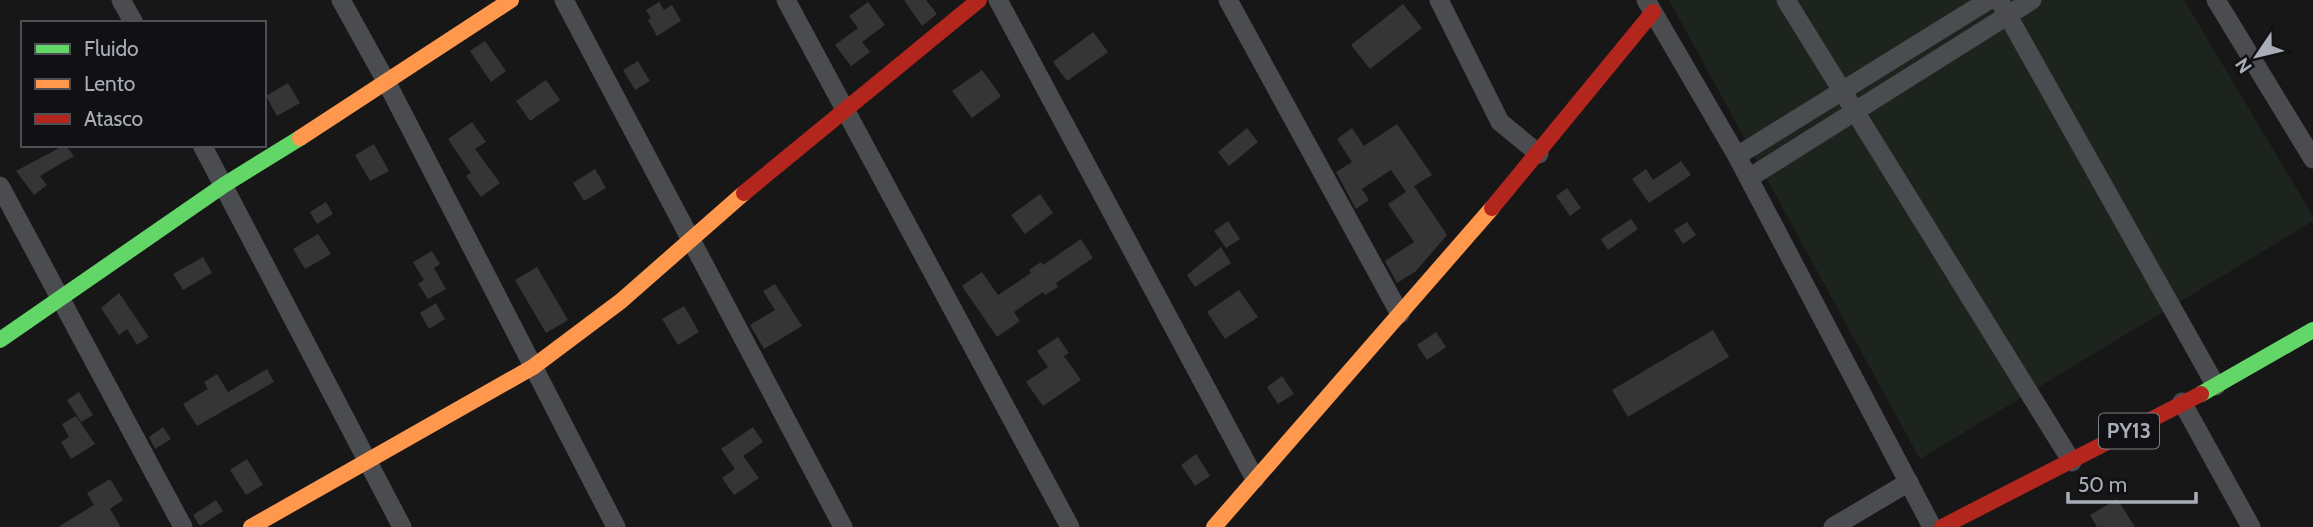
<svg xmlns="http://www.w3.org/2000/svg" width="2313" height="527" font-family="Cabin,sans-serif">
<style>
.green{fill:#1d241e}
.building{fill:#353536}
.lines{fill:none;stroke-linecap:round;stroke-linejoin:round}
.street{stroke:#4b4c50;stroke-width:19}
.fast{stroke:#63d668;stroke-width:16}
.slow{stroke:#ff974d;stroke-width:16}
.jam{stroke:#b3261e;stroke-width:16}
.labels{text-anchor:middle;stroke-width:7;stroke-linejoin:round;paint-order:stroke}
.shield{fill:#111113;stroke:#7b7e86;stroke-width:2}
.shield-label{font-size:21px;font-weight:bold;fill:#a8adb8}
</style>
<rect width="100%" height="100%" fill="#171717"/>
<polygon class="green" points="1669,0 2184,0 2313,216 2313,221 1920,459"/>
<g class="building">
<polygon points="904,0 926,0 937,14 922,26"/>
<polygon points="659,2 664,10 672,5 681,21 657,36 648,20 651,18 646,10"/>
<polygon points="868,2 885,25 862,42 870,52 851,66 835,45 858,28 849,16"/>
<polygon points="1403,4 1422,28 1370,69 1351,45"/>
<polygon points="1093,32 1108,52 1067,81 1053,62"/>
<polygon points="485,41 506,71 491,82 470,51"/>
<polygon points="638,61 650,81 635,90 623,70"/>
<polygon points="982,70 1001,96 972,118 952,91"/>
<polygon points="546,80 560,100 530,121 516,101"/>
<polygon points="288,83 300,103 277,116 266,96"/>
<polygon points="472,122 486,142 475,149 500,183 481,197 466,176 471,173 448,139"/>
<polygon points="1397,124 1432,175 1414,186 1447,235 1416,271 1397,283 1385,261 1414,242 1388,204 1406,192 1391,170 1362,189 1369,200 1356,209 1336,172 1352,162 1337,139 1352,128 1364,146"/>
<polygon points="1247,128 1258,142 1229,166 1218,152"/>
<polygon points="374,144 389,171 370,181 355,155"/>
<polygon points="65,145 74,156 40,176 47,185 34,195 16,171"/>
<polygon points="1681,161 1691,175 1649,203 1632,179 1646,169 1653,180"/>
<polygon points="595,169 606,188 584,201 573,183"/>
<polygon points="1567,188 1581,208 1570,216 1556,196"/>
<polygon points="1040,194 1053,213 1025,234 1011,215"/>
<polygon points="326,202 333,214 317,224 310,212"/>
<polygon points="1631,219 1638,229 1608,250 1601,239"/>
<polygon points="1228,221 1240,239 1226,248 1214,231"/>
<polygon points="1687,222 1696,235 1683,244 1674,230"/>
<polygon points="318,234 331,254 305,269 293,249"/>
<polygon points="1081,239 1093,258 1056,283 1058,287 1045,295 1043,292 1014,312 1020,321 997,337 962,286 982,272 998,295 1031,273 1029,270 1041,262 1043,265"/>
<polygon points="1221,247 1231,263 1195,287 1187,275"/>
<polygon points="432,251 440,264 434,268 446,289 428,299 418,284 424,280 413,262"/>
<polygon points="203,257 212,273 183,290 173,274"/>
<polygon points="537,267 568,320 546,333 515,280"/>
<polygon points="775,284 802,326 764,349 750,325 775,310 763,291"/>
<polygon points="1239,290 1258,317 1225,339 1207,312"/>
<polygon points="119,293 149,337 137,345 127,329 119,335 101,308"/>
<polygon points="436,303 445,319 429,329 420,313"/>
<polygon points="684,306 699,332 678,345 662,319"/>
<polygon points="1713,330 1729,357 1628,417 1612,390"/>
<polygon points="1436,332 1446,347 1427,360 1417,345"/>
<polygon points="1058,337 1069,353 1064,356 1081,380 1043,406 1026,382 1048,367 1037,351"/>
<polygon points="267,369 274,382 197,426 183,404 208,389 204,382 217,374 228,392"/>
<polygon points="1282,376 1294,394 1278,404 1267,387"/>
<polygon points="79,392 93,415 81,422 67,400"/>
<polygon points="76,416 95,444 71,459 61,442 69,437 62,424"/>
<polygon points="163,427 171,439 155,449 149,437"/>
<polygon points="753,427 763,442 743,456 759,478 734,495 722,478 735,469 721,449"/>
<polygon points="1196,454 1210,476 1195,486 1181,465"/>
<polygon points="247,459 263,485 246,495 230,470"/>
<polygon points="110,479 123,500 110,509 121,527 58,527 94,505 87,493"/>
<polygon points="2117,499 2135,527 2097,527 2090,515"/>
<polygon points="216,500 223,511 200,526 193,515"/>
</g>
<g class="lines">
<g class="street">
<polyline points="121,0 134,23"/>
<polyline points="341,0 387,83 616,527"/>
<polyline points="564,0 843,527"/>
<polyline points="786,0 1070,527"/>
<polyline points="998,0 1255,479"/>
<polyline points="1228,0 1400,314"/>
<polyline points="1439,0 1500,122 1539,154"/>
<polyline points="1646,0 1737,156 1932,527"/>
<polyline points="1786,0 2072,462"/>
<polyline points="1999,0 2216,386"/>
<polyline points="2216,0 2313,159"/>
<polyline points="202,145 402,527"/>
<polyline points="1737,156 1989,0"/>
<polyline points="1749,178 2032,0"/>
<polyline points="0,186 183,527"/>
<polyline points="2182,402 2251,527"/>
<polyline points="1833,527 1909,482"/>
</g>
<g class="fast">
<polyline points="0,340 224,185 300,138"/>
<polyline points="2201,394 2313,330"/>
</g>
<g class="slow">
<polyline points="300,138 511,0"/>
<polyline points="251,527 533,367 621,301 744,193"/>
<polyline points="1214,527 1492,208"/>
</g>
<g class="jam">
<polyline points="744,193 979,0"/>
<polyline points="1492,208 1653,12"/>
<polyline points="1942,527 2201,394"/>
</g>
</g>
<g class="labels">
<rect class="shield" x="2099" y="413.5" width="60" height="35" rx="5"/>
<g class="shield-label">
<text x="2129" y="438">PY13</text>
</g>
</g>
<rect x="21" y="21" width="245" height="126" fill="#111113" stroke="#4d4f55" stroke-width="2"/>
<rect x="35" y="44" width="35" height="10" fill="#63d668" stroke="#4d4f55" stroke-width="2"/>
<text x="84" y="56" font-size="21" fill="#a8adb8">Fluido</text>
<rect x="35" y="79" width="35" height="10" fill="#ff974d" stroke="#4d4f55" stroke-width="2"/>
<text x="84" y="91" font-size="21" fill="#a8adb8">Lento</text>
<rect x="35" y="114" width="35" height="10" fill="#b3261e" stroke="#4d4f55" stroke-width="2"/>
<text x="84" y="126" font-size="21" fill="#a8adb8">Atasco</text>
<g transform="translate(2257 56) rotate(235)" stroke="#111113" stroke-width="5" paint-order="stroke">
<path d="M0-5L12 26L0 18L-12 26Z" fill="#a8adb8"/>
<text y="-10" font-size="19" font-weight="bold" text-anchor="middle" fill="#a8adb8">N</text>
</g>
<path d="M2068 492v10h128v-10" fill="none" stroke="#a8adb8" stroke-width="3.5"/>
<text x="2078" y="492" font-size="21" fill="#a8adb8" stroke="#111113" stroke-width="5" paint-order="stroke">50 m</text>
</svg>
